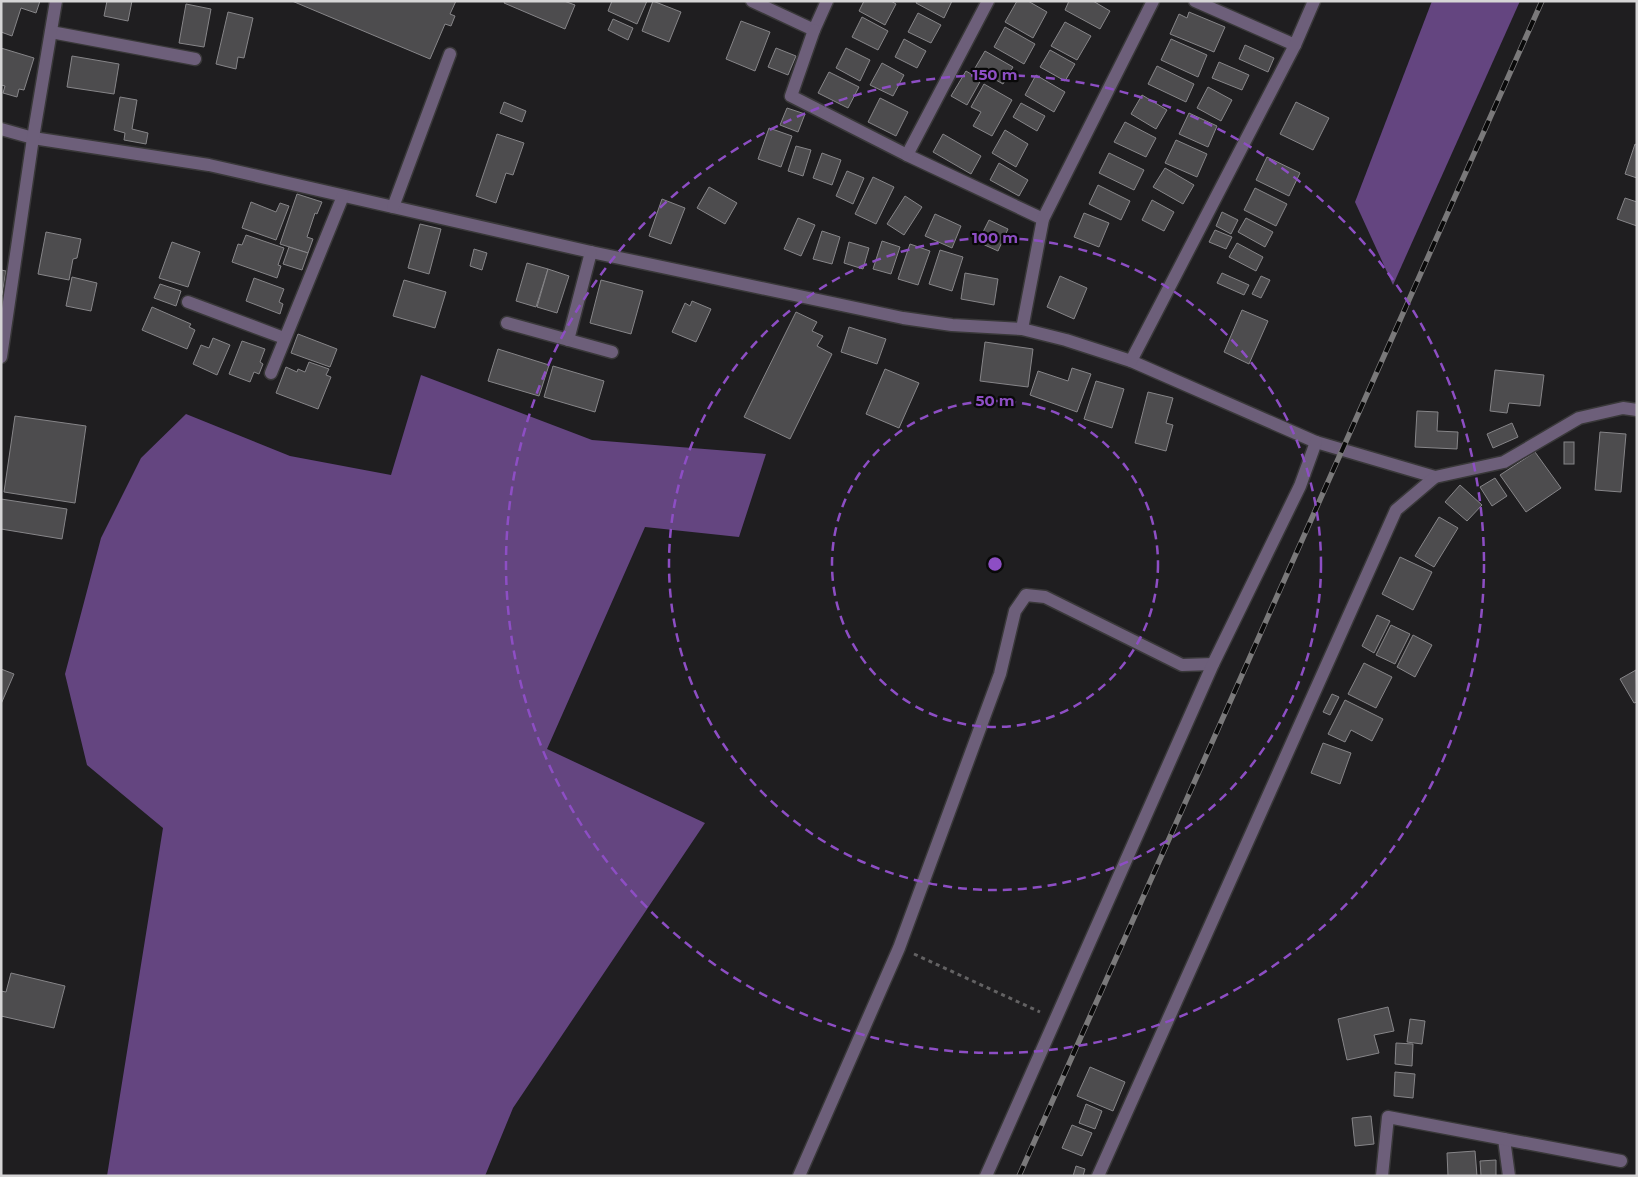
<svg xmlns="http://www.w3.org/2000/svg" width="1638" height="1177" font-family="Montserrat,sans-serif">
<style>
.forest{fill:#644580}
.building{fill:#4d4c4e;stroke:#868588}
.lines{fill:none;stroke-linecap:round;stroke-linejoin:round}
.minor-casing{stroke:#393839;stroke-width:15}
.path{stroke:#636263;stroke-width:3;stroke-dasharray:4 4;stroke-linecap:butt}
.minor{stroke:#6d5f7a;stroke-width:12}
.rail-casing{stroke:#7a797a;stroke-width:5.5}
.rail{stroke:#090909;stroke-width:4;stroke-dasharray:11;stroke-linecap:butt}
.ring{fill:none;stroke:#8d4ec4;stroke-width:2.5;stroke-dasharray:9 6}
.centre{fill:#8d4ec4;stroke:#090909;stroke-width:2.5}
.ring-label{font-size:15px;text-anchor:middle;font-weight:bold;fill:#8d4ec4;stroke:#090909;stroke-width:4.5;stroke-linejoin:round;paint-order:stroke}
</style>
<rect width="100%" height="100%" fill="#1f1e20"/>
<g class="forest">
<polygon points="1432,1 1520,1 1393,285 1355,202"/>
<polygon points="421,375 592,440 766,454 739,537 645,527 547,749 705,823 513,1108 485,1176 107,1176 163,828 87,765 65,674 101,538 141,458 186,414 290,456 391,475"/>
</g>
<g class="building">
<polygon points="1,1 40,1 36,13 21,8 12,36 1,32"/>
<polygon points="107,1 132,1 128,21 104,16"/>
<polygon points="292,1 456,1 450,14 455,16 451,26 445,24 430,59"/>
<polygon points="505,1 564,1 575,5 565,29 504,3"/>
<polygon points="612,1 647,1 637,24 608,11"/>
<polygon points="653,1 681,12 669,42 642,31"/>
<polygon points="864,1 891,1 896,4 885,25 859,11"/>
<polygon points="917,1 952,1 944,18 916,3"/>
<polygon points="1017,1 1028,1 1047,12 1033,38 1005,22"/>
<polygon points="1069,1 1093,1 1110,11 1100,29 1065,10"/>
<polygon points="186,4 211,9 204,47 179,43"/>
<polygon points="228,12 253,18 244,58 238,57 236,69 216,64"/>
<polygon points="1189,12 1225,27 1214,52 1170,34 1179,14 1187,18"/>
<polygon points="918,13 941,25 931,43 908,32"/>
<polygon points="862,17 888,31 878,50 852,37"/>
<polygon points="613,19 633,28 628,40 608,30"/>
<polygon points="741,21 770,32 755,71 726,59"/>
<polygon points="1065,22 1091,36 1077,60 1051,46"/>
<polygon points="1005,27 1035,44 1024,64 994,47"/>
<polygon points="904,39 926,51 917,68 895,57"/>
<polygon points="1171,39 1207,55 1198,77 1161,60"/>
<polygon points="1245,45 1274,58 1268,72 1239,59"/>
<polygon points="1,48 34,58 24,90 19,89 17,97 3,93 5,86 1,85"/>
<polygon points="776,48 796,56 788,75 768,67"/>
<polygon points="846,48 870,60 860,81 836,68"/>
<polygon points="1050,50 1075,64 1065,81 1040,67"/>
<polygon points="985,51 1013,67 1003,84 975,68"/>
<polygon points="72,56 119,64 114,94 67,87"/>
<polygon points="1219,62 1249,75 1242,90 1212,78"/>
<polygon points="882,63 904,75 893,96 870,85"/>
<polygon points="1157,66 1194,84 1186,102 1148,84"/>
<polygon points="966,71 981,80 967,105 951,96"/>
<polygon points="829,72 859,87 848,108 818,93"/>
<polygon points="1036,75 1065,92 1054,112 1025,95"/>
<polygon points="984,84 1012,100 992,136 973,126 981,112 971,107"/>
<polygon points="1208,87 1232,100 1221,121 1197,108"/>
<polygon points="1142,95 1167,110 1156,129 1131,114"/>
<polygon points="120,97 137,100 132,129 148,133 146,144 124,140 125,133 114,130"/>
<polygon points="880,98 908,112 896,136 868,122"/>
<polygon points="504,102 526,111 522,122 500,113"/>
<polygon points="1296,102 1329,118 1313,150 1280,134"/>
<polygon points="1021,103 1045,116 1037,131 1013,117"/>
<polygon points="787,108 805,114 798,132 780,125"/>
<polygon points="1189,113 1217,126 1208,147 1179,134"/>
<polygon points="1125,122 1156,138 1146,157 1114,142"/>
<polygon points="769,128 792,136 781,167 758,159"/>
<polygon points="1005,130 1028,144 1016,167 992,153"/>
<polygon points="497,134 524,143 513,175 506,173 496,203 476,196"/>
<polygon points="943,134 981,156 971,174 933,152"/>
<polygon points="1176,140 1207,154 1197,177 1165,163"/>
<polygon points="1635,144 1637,145 1637,178 1625,174"/>
<polygon points="796,146 811,150 803,176 788,171"/>
<polygon points="822,153 841,160 832,185 813,178"/>
<polygon points="1109,153 1144,170 1134,190 1099,173"/>
<polygon points="1267,157 1300,173 1289,196 1256,180"/>
<polygon points="999,163 1028,180 1019,196 990,180"/>
<polygon points="1165,168 1194,185 1183,204 1153,187"/>
<polygon points="847,171 864,178 853,204 836,196"/>
<polygon points="873,177 894,187 876,224 855,214"/>
<polygon points="1098,185 1130,201 1121,220 1089,204"/>
<polygon points="709,187 737,203 725,224 697,208"/>
<polygon points="1255,188 1287,204 1276,226 1244,210"/>
<polygon points="297,194 322,202 317,214 315,213 307,237 313,239 308,253 280,244"/>
<polygon points="905,196 922,207 904,235 887,224"/>
<polygon points="1625,198 1637,202 1637,226 1617,219"/>
<polygon points="662,199 685,208 671,244 649,236"/>
<polygon points="1152,200 1174,212 1164,231 1142,220"/>
<polygon points="251,202 276,212 280,203 289,206 276,240 242,228"/>
<polygon points="1222,212 1238,220 1231,234 1216,226"/>
<polygon points="1084,213 1109,223 1099,247 1074,237"/>
<polygon points="935,214 961,226 952,248 925,236"/>
<polygon points="798,218 815,225 801,256 784,249"/>
<polygon points="1246,218 1273,232 1265,247 1238,232"/>
<polygon points="989,220 1008,229 998,251 978,242"/>
<polygon points="420,224 441,229 429,274 408,268"/>
<polygon points="1215,230 1232,237 1226,249 1209,242"/>
<polygon points="822,231 840,237 832,264 813,259"/>
<polygon points="46,232 81,239 77,258 73,259 69,280 38,274"/>
<polygon points="246,235 284,248 278,265 281,266 277,278 232,262 238,244 242,245"/>
<polygon points="882,241 900,247 891,274 873,269"/>
<polygon points="172,242 200,252 188,287 159,278"/>
<polygon points="849,242 869,248 863,269 844,263"/>
<polygon points="1237,243 1263,257 1256,271 1229,257"/>
<polygon points="910,244 930,251 918,285 898,279"/>
<polygon points="289,247 308,253 302,270 283,264"/>
<polygon points="474,249 487,253 482,270 470,266"/>
<polygon points="940,250 963,257 952,291 929,284"/>
<polygon points="527,263 548,269 536,307 516,301"/>
<polygon points="548,269 569,276 557,313 537,307"/>
<polygon points="1,270 6,271 2,295 1,295"/>
<polygon points="965,273 998,279 994,305 961,299"/>
<polygon points="1222,273 1249,285 1244,295 1217,283"/>
<polygon points="1060,276 1087,288 1074,319 1047,307"/>
<polygon points="1261,276 1270,280 1261,298 1252,294"/>
<polygon points="72,277 97,283 91,311 66,306"/>
<polygon points="254,278 284,289 279,302 283,304 280,314 246,301"/>
<polygon points="404,280 446,292 435,328 393,316"/>
<polygon points="601,280 643,291 631,334 590,323"/>
<polygon points="160,284 181,291 176,306 154,298"/>
<polygon points="692,301 711,309 696,342 672,332 685,303 690,306"/>
<polygon points="152,307 191,324 189,327 195,330 187,349 142,330"/>
<polygon points="1242,310 1268,321 1249,364 1224,352"/>
<polygon points="796,312 817,322 812,331 823,336 817,346 832,354 790,439 744,417"/>
<polygon points="849,327 886,339 877,364 841,352"/>
<polygon points="298,334 337,349 330,367 291,353"/>
<polygon points="213,338 230,345 217,375 193,364 201,345 209,348"/>
<polygon points="242,341 265,349 260,362 263,364 259,374 254,372 250,382 229,374"/>
<polygon points="985,342 1033,349 1028,387 980,381"/>
<polygon points="498,349 549,365 539,396 488,381"/>
<polygon points="309,362 329,369 326,375 331,377 318,409 276,393 286,367 297,372 298,369 305,372"/>
<polygon points="553,366 604,381 595,412 544,397"/>
<polygon points="1072,368 1091,374 1077,412 1030,395 1038,371 1068,381"/>
<polygon points="885,369 919,383 899,428 866,414"/>
<polygon points="1495,370 1544,375 1540,406 1509,403 1507,413 1490,411"/>
<polygon points="1096,381 1124,389 1112,428 1084,419"/>
<polygon points="1148,392 1173,398 1166,423 1173,425 1166,451 1135,443"/>
<polygon points="1417,411 1438,412 1437,431 1458,432 1457,449 1415,447"/>
<polygon points="15,416 86,426 75,503 4,492"/>
<polygon points="1512,423 1518,437 1493,448 1487,434"/>
<polygon points="1600,432 1626,434 1621,492 1595,490"/>
<rect x="1564" y="442" width="10" height="22"/>
<polygon points="1535,452 1561,488 1526,512 1500,475"/>
<polygon points="1495,478 1507,496 1492,506 1480,487"/>
<polygon points="1460,485 1482,505 1467,521 1445,502"/>
<polygon points="1,499 67,509 62,539 1,529"/>
<polygon points="1439,517 1458,528 1434,567 1415,556"/>
<polygon points="1400,557 1432,572 1413,610 1382,594"/>
<polygon points="1377,615 1390,621 1374,653 1362,646"/>
<polygon points="1391,625 1410,634 1395,664 1376,655"/>
<polygon points="1413,635 1432,645 1415,677 1397,667"/>
<polygon points="1364,663 1392,677 1376,708 1348,694"/>
<polygon points="1,669 14,674 1,704"/>
<polygon points="1636,670 1637,702 1634,703 1620,679"/>
<polygon points="1332,694 1339,697 1330,715 1323,712"/>
<polygon points="1345,700 1383,719 1372,741 1351,730 1345,742 1328,734"/>
<polygon points="1323,743 1351,753 1340,784 1311,773"/>
<polygon points="11,973 65,986 54,1028 1,1016 1,991 6,992"/>
<polygon points="1388,1007 1394,1031 1374,1035 1379,1053 1347,1060 1338,1019"/>
<polygon points="1410,1019 1425,1021 1422,1044 1407,1042"/>
<polygon points="1396,1043 1413,1044 1412,1066 1395,1064"/>
<polygon points="1090,1067 1125,1082 1113,1111 1077,1096"/>
<polygon points="1395,1072 1415,1074 1413,1098 1394,1096"/>
<polygon points="1086,1104 1102,1111 1095,1129 1079,1123"/>
<polygon points="1371,1116 1374,1144 1355,1146 1352,1118"/>
<polygon points="1072,1125 1092,1133 1082,1156 1062,1148"/>
<polygon points="1475,1151 1477,1176 1448,1176 1447,1153"/>
<polygon points="1496,1160 1496,1176 1481,1176 1480,1161"/>
<polygon points="1076,1166 1085,1169 1083,1176 1073,1176"/>
</g>
<g class="lines">
<g class="minor-casing">
<g id="minor">
<polyline points="752,1 814,30 827,1"/>
<polyline points="1195,1 1295,45"/>
<polyline points="814,30 791,96 907,155 1043,219"/>
<polyline points="51,32 195,59"/>
<polyline points="1,129 33,138 209,165 591,252 903,318 952,325 1022,329 1066,340 1131,361 1316,442 1435,477"/>
<polyline points="907,155 988,1"/>
<polyline points="393,207 450,54"/>
<polyline points="188,302 284,338"/>
<polyline points="507,323 612,352"/>
<polyline points="1022,329 1043,219 1153,1"/>
<polyline points="568,340 591,252"/>
<polyline points="1,357 33,138 56,1"/>
<polyline points="1131,361 1295,45 1314,1"/>
<polyline points="271,373 343,196"/>
<polyline points="1504,1139 1509,1176"/>
<polyline points="799,1176 899,948 1000,674 1015,611 1026,595 1045,597 1182,665 1213,664"/>
<polyline points="986,1176 1213,664 1300,486 1316,442"/>
<polyline points="1098,1176 1396,510 1435,477 1504,462 1579,418 1623,408 1637,410"/>
<polyline points="1382,1176 1388,1117 1621,1161"/>
</g>
</g>
<polyline class="path" points="914,954 1040,1012"/>
<use href="#minor" class="minor"/>
<g class="rail-casing">
<polyline id="rail" points="1019,1176 1542,1"/>
</g>
<use href="#rail" class="rail"/>
</g>
<g class="ring">
<circle cx="995" cy="564" r="163"/>
<circle cx="995" cy="564" r="326"/>
<circle cx="995" cy="564" r="489"/>
</g>
<circle cx="995" cy="564" r="8" class="centre"/>
<g class="ring-label">
<text x="995" y="80">150 m</text>
<text x="995" y="243">100 m</text>
<text x="995" y="406">50 m</text>
</g>
<rect width="1638" height="1177" fill="none" stroke="#d6d5d6" stroke-width="5"/>
</svg>
